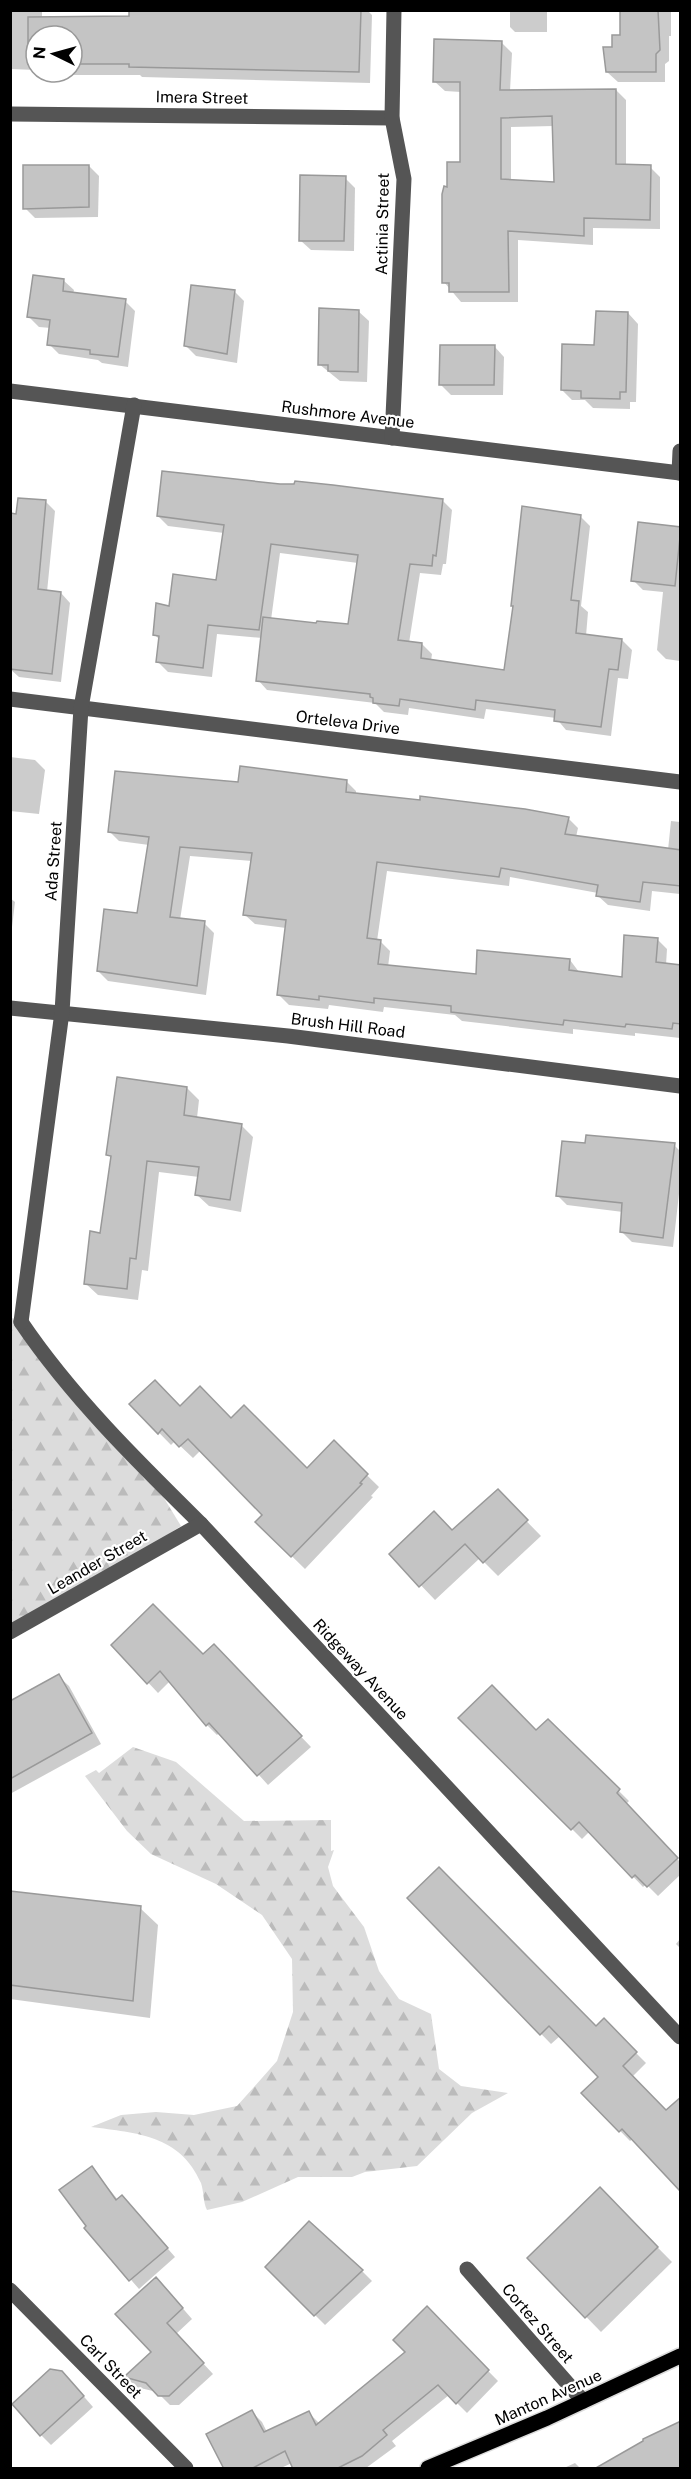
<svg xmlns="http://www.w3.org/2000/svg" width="691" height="2479" font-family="'Public Sans',sans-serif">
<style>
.forest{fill:url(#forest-firs)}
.shadow{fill:#0003;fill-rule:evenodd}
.building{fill:#c4c4c4;stroke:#999;stroke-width:1.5;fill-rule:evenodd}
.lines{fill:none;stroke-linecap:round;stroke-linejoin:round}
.major-casing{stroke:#dbdbdb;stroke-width:18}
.minor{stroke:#555;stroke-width:15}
.major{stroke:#000;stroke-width:15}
.labels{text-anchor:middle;stroke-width:4.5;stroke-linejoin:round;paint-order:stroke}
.street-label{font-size:16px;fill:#000;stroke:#fff}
</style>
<defs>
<pattern id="forest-firs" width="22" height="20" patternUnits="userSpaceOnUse" patternTransform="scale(1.5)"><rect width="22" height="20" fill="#dcdcdc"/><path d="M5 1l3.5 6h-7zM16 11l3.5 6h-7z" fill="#bbb"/></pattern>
</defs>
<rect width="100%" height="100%" fill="#fff"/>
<g class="forest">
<polygon points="11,1318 17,1319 153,1480 181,1526 11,1637"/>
<path d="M133,1747L176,1762L244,1821L331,1820V1851L334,1850L328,1867L333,1886L364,1927L379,1971L399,1999L431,2014L439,2069L461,2086L508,2093L472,2113L417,2166L365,2172L352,2177H298L242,2202L207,2210C203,2202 204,2192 201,2183C180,2135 137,2133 91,2127L121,2115L156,2112L194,2115L237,2106L277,2061L293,2012L292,1959L262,1915L216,1884L151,1854L127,1831L85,1776L96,1770L99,1773Z"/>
</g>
<g class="shadow">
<polygon points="10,10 42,10 42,18 131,18 131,10 367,10 372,15 370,83 142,77 140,75 41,75 38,72 72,72 72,36 36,36 36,70 10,69"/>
<polygon points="510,10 547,10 547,32 515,32 510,27"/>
<polygon points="621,10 671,10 671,36 669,36 669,61 665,64 665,82 618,82 607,72 613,49 621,36"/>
<path d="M501,42L512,53L510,91L616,90L626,100V166L650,167L660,177V229L593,228V245L518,240V302H461L444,282L448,188L461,163V92L445,91L434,81ZM554,126L556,183L511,181V127Z"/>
<polygon points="89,166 99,176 98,217 35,218 25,208"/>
<polygon points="345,178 355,188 354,251 311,250 300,240"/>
<polygon points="63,280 74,290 73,294 125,301 135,311 128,367 102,363 98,360 59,354 49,344 51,328 39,327 29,317"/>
<polygon points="234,291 244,301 237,363 196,356 185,345"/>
<polygon points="358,311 369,321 367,382 340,381 319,364"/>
<polygon points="628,313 638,324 636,402 630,402 630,409 593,408 585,400 572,400 562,390 596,346"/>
<polygon points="494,346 504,357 503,395 451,395 441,385"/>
<path d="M280,485L442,500L452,510L446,564H443L441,575L420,573L409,643L422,644L432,654L431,661L506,671L580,516L590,526L581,606L588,612L586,636L622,640L632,650L628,679L618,678L611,736L566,730L556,718L486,709L484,719L409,708L408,715L384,712L375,703L267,690L258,680L262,638L217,634L212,677L168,672L158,662L160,640L154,634L170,607L217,581L224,533L168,526L158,516ZM280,553L358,563L349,626L271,620Z"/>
<polygon points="46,502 55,511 47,592 61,593 70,603 61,682 19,677 10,669 10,515 18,516"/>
<polygon points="680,528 680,661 666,659 657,650 663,592 643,590 633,580"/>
<polygon points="10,757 35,760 45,770 39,814 10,811"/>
<polygon points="346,781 356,791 356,795 568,818 578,828 576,837 668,850 671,821 680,822 680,894 652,891 650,911 608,905 598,896 598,893 510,877 509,886 387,871 377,941 381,942 390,951 388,967 477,975 570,960 579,972 624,978 657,939 667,949 666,965 680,966 680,1038 635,1033 635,1036 573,1029 573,1034 462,1021 455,1015 384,1007 383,1012 329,1005 328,1009 289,1005 279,995 286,928 255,924 245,915 252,861 190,856 180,920 204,923 214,933 206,995 108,981 98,971 138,915 149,845 119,841 109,831 239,784"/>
<polygon points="10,898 15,902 10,944"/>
<polygon points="187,1088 199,1100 197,1118 241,1125 253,1137 241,1212 209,1206 196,1194 199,1177 159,1172 148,1271 142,1270 138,1300 98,1295 85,1283 101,1234 112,1158 108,1155"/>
<polygon points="674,1145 680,1151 680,1185 673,1247 632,1242 622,1232 623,1212 567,1205 557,1195"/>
<polygon points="131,1404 180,1408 231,1420 307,1470 334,1443 379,1487 371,1496 373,1497 305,1569 257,1522 264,1515 201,1450 193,1458 175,1441 171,1445"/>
<polygon points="497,1491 541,1536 498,1576 480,1558 435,1600 391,1554 453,1532"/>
<polygon points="113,1645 203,1656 214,1646 311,1747 268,1785 220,1732 217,1735 207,1725 170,1681 158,1693"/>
<polygon points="58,1676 69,1686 101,1744 10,1794 10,1702"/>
<polygon points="461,1718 536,1732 548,1721 629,1801 626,1804 680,1862 680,1875 658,1896 646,1884 643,1887 590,1831 582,1839"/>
<polygon points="10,1892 140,1908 158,1925 150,2018 10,1999"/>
<polygon points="409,1898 596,2028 614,2031 646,2063 632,2077 666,2112 630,2141 583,2093 600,2077 560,2036 551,2044"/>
<polygon points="680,1939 680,1948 676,1944"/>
<polygon points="92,2168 118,2200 131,2206 175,2257 139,2289 86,2228"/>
<polygon points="600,2189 672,2262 601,2332 529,2258"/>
<polygon points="267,2267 362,2271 372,2281 325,2325"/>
<polygon points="166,2289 192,2319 176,2334 213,2374 179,2405 170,2405 157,2392 136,2387 126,2377 153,2353"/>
<polygon points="427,2309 498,2381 467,2413 449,2395 392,2441 396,2446 366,2468 295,2468 292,2463 281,2468 226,2468 252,2412 262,2422 267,2432 308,2412 320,2424 407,2353"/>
<polygon points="72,2383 93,2407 51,2445 41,2435"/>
<polygon points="575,2463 580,2468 564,2468"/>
</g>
<g class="building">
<polygon points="129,10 361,10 359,72 129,67 129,64 72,64 72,36 36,36 36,64 28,64 28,17 129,16"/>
<polygon points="620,10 658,10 660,50 656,54 656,72 606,72 603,47 612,47 612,35 620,35"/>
<path d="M434,39L502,41L500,90L616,89V164L651,165L650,220L584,218V236L508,231L509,292H449V283H442V194L444,186L447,187V162H460V82H433ZM552,116L554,182L501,179V118Z"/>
<polygon points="23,165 89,165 89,207 23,209"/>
<polygon points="300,175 346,176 344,241 299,241"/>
<polygon points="33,275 64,279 63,291 126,299 118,357 90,354 90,350 47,345 50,320 27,317"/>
<polygon points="191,285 235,290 227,354 184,346"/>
<polygon points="319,308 359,310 358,372 328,371 328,365 318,365"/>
<polygon points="596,311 628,312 626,392 620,392 620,399 581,398 581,391 561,390 562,344 594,345"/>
<polygon points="440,345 495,345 494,385 439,385"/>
<polygon points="162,471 280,484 294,484 295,481 333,485 443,499 436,556 433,555 432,566 410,564 398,640 422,643 421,658 504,670 513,606 511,606 522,506 581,515 571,600 579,601 576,633 622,639 618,670 609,669 601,727 554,721 555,710 476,700 475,710 400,699 399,706 373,703 373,698 370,697 370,694 256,681 263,617 316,623 317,621 348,624 358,555 271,544 259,630 208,625 203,668 156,662 159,636 153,635 156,603 169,606 173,574 216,580 224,525 157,516"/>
<polygon points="18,498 46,500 38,589 61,592 52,674 10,669 10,513 16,514"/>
<polygon points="638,522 681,527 675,586 631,581"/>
<polygon points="240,766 347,780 346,792 420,800 420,796 525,809 569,817 565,834 681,850 681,886 643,882 640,902 596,896 598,885 501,868 499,877 377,862 367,938 381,940 378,964 476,974 477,950 570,959 569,970 622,977 624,935 658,938 656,962 681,965 681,1024 673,1023 672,1029 626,1024 625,1027 564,1020 563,1025 451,1012 451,1006 374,998 374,1003 319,996 319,1000 277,995 286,920 243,915 252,853 180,847 170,917 205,921 197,986 97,971 104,909 137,913 149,837 108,832 115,771 238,782"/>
<polygon points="117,1077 187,1087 184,1115 242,1124 230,1200 195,1195 199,1167 147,1161 136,1259 130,1258 127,1289 84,1284 90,1231 100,1233 111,1156 106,1155"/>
<polygon points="586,1135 675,1143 663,1238 620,1232 622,1203 556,1196 562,1141 585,1143"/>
<polygon points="155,1380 180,1406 200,1386 231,1418 244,1405 307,1468 334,1440 368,1474 360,1483 362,1484 291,1557 255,1522 262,1515 188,1439 179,1447 162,1429 158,1434 129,1404"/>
<polygon points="498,1489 528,1520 483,1563 465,1544 419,1587 389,1554 434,1511 452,1530"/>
<polygon points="153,1604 203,1654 214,1644 302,1736 257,1776 209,1723 206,1726 160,1671 147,1684 111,1645"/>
<polygon points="59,1674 92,1733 10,1779 10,1701"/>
<polygon points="492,1685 536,1730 548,1719 620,1789 617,1793 678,1858 647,1887 635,1875 632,1878 579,1822 571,1830 458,1718"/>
<polygon points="439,1867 596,2026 604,2018 637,2052 623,2066 666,2110 681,2097 681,2192 622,2129 619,2132 581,2093 598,2077 549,2026 540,2035 407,1898"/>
<polygon points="10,1891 141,1906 133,2001 10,1985"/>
<polygon points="92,2166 116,2200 122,2195 168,2248 129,2281 84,2228 86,2226 59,2190"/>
<polygon points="600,2187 658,2247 585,2318 527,2258"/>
<polygon points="309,2221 363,2270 314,2316 265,2267"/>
<polygon points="156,2277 183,2308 167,2323 204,2363 169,2396 158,2396 146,2383 124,2377 151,2352 115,2314"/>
<polygon points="427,2306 489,2370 456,2404 438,2385 383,2430 387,2435 362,2456 336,2469 293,2469 285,2451 251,2469 224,2469 206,2434 252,2410 264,2432 309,2411 316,2425 405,2352 393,2340"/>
<polygon points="50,2369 62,2371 84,2396 40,2436 12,2404"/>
<polygon points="681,2421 681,2469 594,2469 643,2441 643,2439"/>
</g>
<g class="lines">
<g class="major-casing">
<polyline id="major" points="428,2468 547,2418 680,2356"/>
</g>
<g class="minor">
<polyline points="10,114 392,118"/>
<polyline points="10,391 680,473"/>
<polyline points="392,438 404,179 392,118 394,10"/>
<polyline points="679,473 680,451"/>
<polyline points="10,699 680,782"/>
<polyline points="10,1008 288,1036 680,1086"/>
<path d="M21,1322C71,1396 137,1461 201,1524L680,2037"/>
<polyline points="21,1322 62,1012 81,708 134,405"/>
<polyline points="10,1632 201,1524"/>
<polyline points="467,2269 583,2401"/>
<polyline points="10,2290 186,2468"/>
</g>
<use href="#major" class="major"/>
</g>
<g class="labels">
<g class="street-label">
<text transform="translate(202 97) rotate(1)" y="6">Imera Street</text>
<text transform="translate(382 224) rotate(-89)" y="6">Actinia Street</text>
<text transform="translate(348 414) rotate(7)" y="6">Rushmore Avenue</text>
<text transform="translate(348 722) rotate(7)" y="6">Orteleva Drive</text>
<text transform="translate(53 861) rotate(-86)" y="6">Ada Street</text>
<text transform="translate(348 1025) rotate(7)" y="6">Brush Hill Road</text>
<text transform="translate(97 1562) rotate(-30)" y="6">Leander Street</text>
<text transform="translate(361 1669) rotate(47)" y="6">Ridgeway Avenue</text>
<text transform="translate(538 2323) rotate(49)" y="6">Cortez Street</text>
<text transform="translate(111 2366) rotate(46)" y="6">Carl Street</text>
<text transform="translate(548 2397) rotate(-24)" y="6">Manton Avenue</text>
</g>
</g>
<rect width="691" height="2479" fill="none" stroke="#000000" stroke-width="24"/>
<g transform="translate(54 54) rotate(275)"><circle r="28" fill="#ffffff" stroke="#999999" stroke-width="1.5"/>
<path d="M0-4.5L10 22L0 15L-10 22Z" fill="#000000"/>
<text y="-9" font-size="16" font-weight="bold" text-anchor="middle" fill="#000000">N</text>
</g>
</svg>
